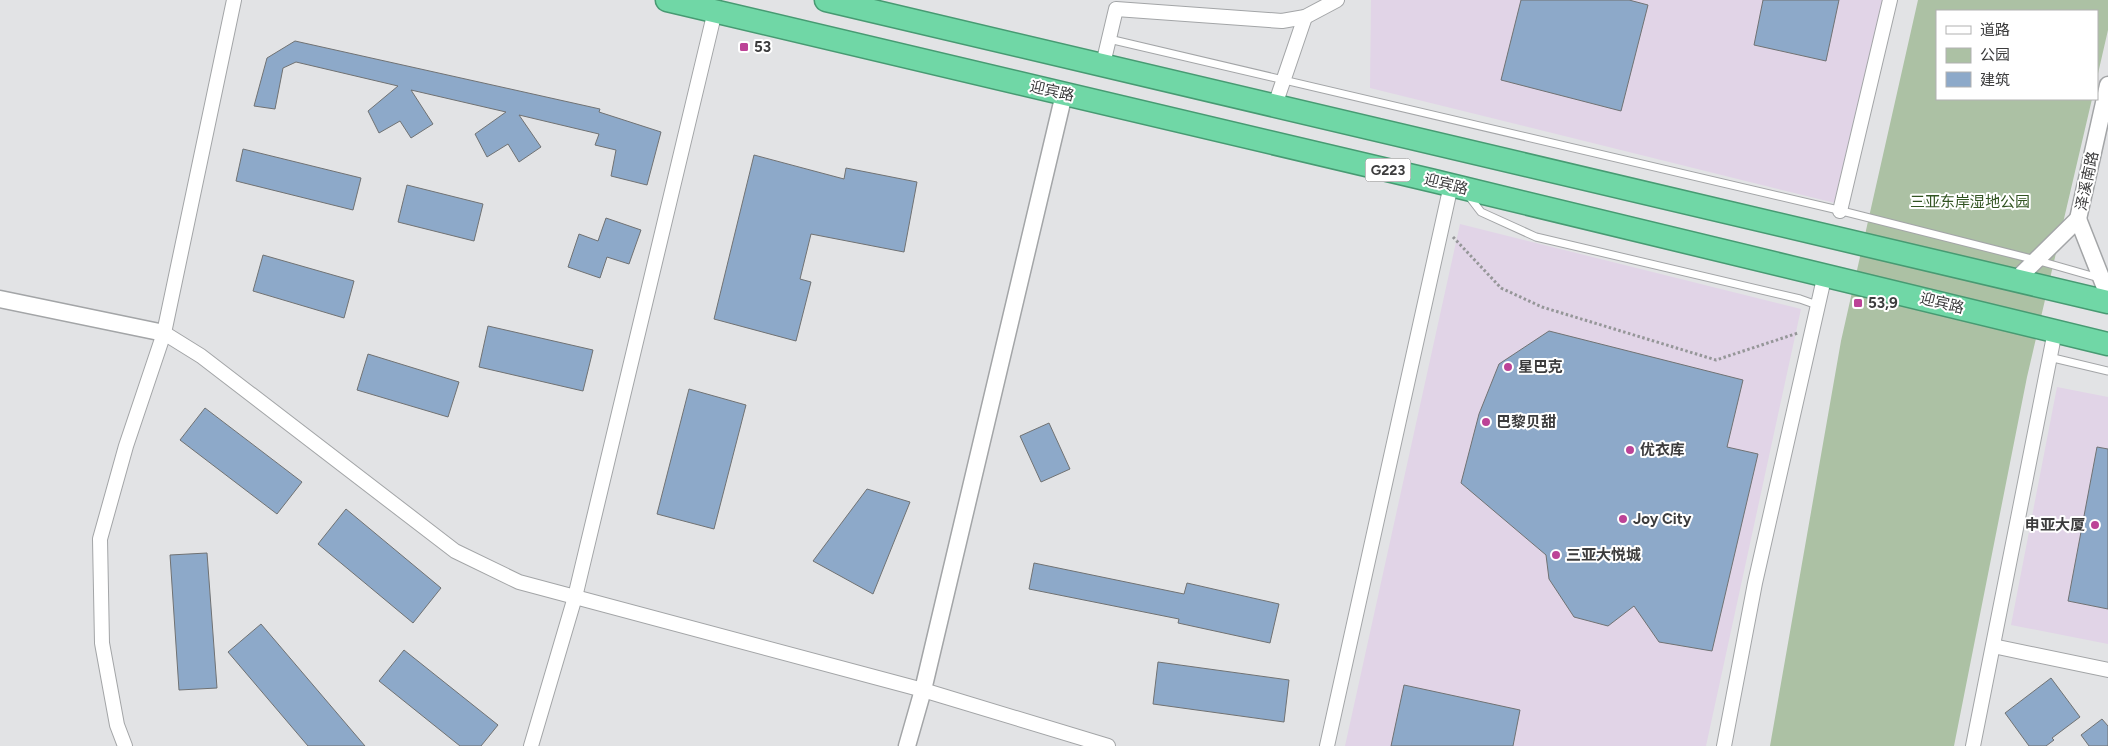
<svg xmlns="http://www.w3.org/2000/svg" width="2108" height="746" font-family="Figtree,'Noto Sans SC',sans-serif">
<style>
.commercial{fill:#e1d4e7}
.green{fill:#acc1a4}
.building{fill:#8da9c9;stroke:#707273}
.lines{fill:none;stroke-linecap:round;stroke-linejoin:round}
.service-casing{stroke:#a3a5a7;stroke-width:9}
.minor-casing{stroke:#a3a5a7;stroke-width:16}
.tertiary-casing{stroke:#a3a5a7;stroke-width:19}
.trunk-casing{stroke:#479a72;stroke-width:25}
.path{stroke:#959698;stroke-width:3;stroke-dasharray:2.5 2.5;stroke-linecap:butt}
.service{stroke:#fff;stroke-width:7}
.minor{stroke:#fff;stroke-width:14}
.tertiary{stroke:#fff;stroke-width:16}
.trunk{stroke:#70d7a6;stroke-width:22}
.poi-dot{fill:#bc4397;stroke:#fff;stroke-width:2}
.labels{text-anchor:middle;stroke-width:4;stroke-linejoin:round;paint-order:stroke}
.shield{fill:#fff;stroke:#767677;stroke-width:1}
.shield-label{font-size:14px;font-weight:bold;fill:#3c3c3d}
.poi-label{font-size:15px;font-weight:bold;fill:#3c3c3d;stroke:#fff;text-anchor:start}
.street-label{font-size:15px;fill:#3c3c3d;stroke:#fff}
.park-label{font-size:15px;fill:#325422;stroke:#fff}
</style>
<rect width="100%" height="100%" fill="#e2e3e5"/>
<g class="commercial">
<polygon points="1371,0 1884,0 1835,203 1370,88"/>
<polygon points="1460,224 1801,309 1706,746 1345,746"/>
<polygon points="2057,387 2108,397 2108,644 2011,625"/>
</g>
<polygon class="green" points="1918,0 2108,0 2108,30 2097,78 2097,11 1937,11 1937,99 2092,99 2027,377 1954,746 1770,746 1841,341"/>
<g class="building">
<polygon points="1521,0 1629,0 1648,5 1621,111 1501,80"/>
<polygon points="1763,0 1839,0 1826,61 1754,45"/>
<polygon points="295,41 600,109 599,112 661,132 647,185 611,176 616,150 595,145 599,134 519,115 541,147 519,162 508,144 487,157 475,134 506,112 411,90 433,124 411,138 400,121 379,133 368,111 398,86 296,62 283,68 275,109 254,106 267,58"/>
<polygon points="243,149 361,178 353,210 236,181"/>
<polygon points="754,155 844,179 846,168 917,182 904,252 811,234 800,279 811,282 796,341 714,319"/>
<polygon points="407,185 483,204 474,241 398,222"/>
<polygon points="606,218 641,230 629,264 607,257 600,278 568,267 579,234 598,241"/>
<polygon points="263,255 354,281 344,318 253,291"/>
<polygon points="488,326 593,350 583,391 479,367"/>
<polygon points="1549,331 1743,380 1727,447 1758,454 1712,651 1659,642 1634,606 1608,626 1574,617 1549,579 1546,555 1461,483 1479,414 1499,364"/>
<polygon points="368,354 459,382 448,417 357,390"/>
<polygon points="689,389 746,405 714,529 657,514"/>
<polygon points="205,408 302,482 277,514 180,440"/>
<polygon points="1049,423 1070,469 1041,482 1020,436"/>
<polygon points="2097,447 2108,449 2108,609 2068,601"/>
<polygon points="867,489 910,502 873,594 813,561"/>
<polygon points="346,509 441,588 413,623 318,544"/>
<polygon points="207,553 217,688 179,690 170,555"/>
<polygon points="1034,563 1184,594 1187,583 1279,604 1270,643 1178,623 1179,619 1029,589"/>
<polygon points="261,624 365,746 308,746 228,652"/>
<polygon points="404,650 498,725 481,746 460,746 379,681"/>
<polygon points="1158,662 1289,680 1284,722 1153,704"/>
<polygon points="2051,678 2080,717 2052,738 2054,740 2046,746 2029,746 2005,713"/>
<polygon points="1404,685 1520,710 1513,746 1391,746"/>
<polygon points="2102,719 2108,726 2108,746 2089,746 2081,735"/>
</g>
<g class="lines">
<g class="service-casing">
<g id="service">
<polyline points="1109,39 1834,209 2036,260 2099,278"/>
<polyline points="1468,195 1481,212 1536,237 1800,299 1817,305"/>
<polyline points="2049,357 2108,371"/>
</g>
</g>
<g class="minor-casing">
<g id="minor">
<polyline points="1103,64 1116,9 1282,21 1305,17 1337,0"/>
<polyline points="1275,105 1305,17"/>
<polyline points="1840,211 1890,0"/>
<polyline points="164,333 201,356 455,551 519,582 923,690 1108,746"/>
<polyline points="1993,646 2108,670"/>
<polyline points="125,746 117,725 102,643 100,539 126,446 164,333 234,0"/>
<polyline points="531,746 575,597 715,11"/>
<polyline points="1327,746 1451,185"/>
<polyline points="1724,746 1755,583 1825,274"/>
<polyline points="1973,746 2055,331"/>
</g>
</g>
<g class="tertiary-casing">
<g id="tertiary">
<polyline points="2078,219 2108,85"/>
<polyline points="2016,280 2078,219 2108,295"/>
<polyline points="0,299 164,333"/>
<polyline points="907,746 923,690 1064,94"/>
</g>
</g>
<g class="trunk-casing">
<g id="trunk">
<polyline points="667,0 1434,181 2108,344"/>
<polyline points="826,0 2108,302"/>
</g>
</g>
<polyline class="path" points="1453,237 1501,288 1542,307 1716,360 1798,333"/>
<use href="#service" class="service"/>
<use href="#minor" class="minor"/>
<use href="#tertiary" class="tertiary"/>
<use href="#trunk" class="trunk"/>
</g>
<g class="poi-dot">
<rect x="739" y="42" width="10" height="10" rx="2.5"/>
<rect x="1853" y="298" width="10" height="10" rx="2.5"/>
<circle cx="1508" cy="367" r="5"/>
<circle cx="1486" cy="422" r="5"/>
<circle cx="1630" cy="450" r="5"/>
<circle cx="1623" cy="519" r="5"/>
<circle cx="2095" cy="525" r="5"/>
<circle cx="1556" cy="555" r="5"/>
</g>
<g class="labels">
<rect class="shield" x="1365.5" y="158.5" width="45" height="23" rx="4"/>
<g class="shield-label">
<text x="1388" y="175">G223</text>
</g>
<g class="poi-label">
<text x="754" y="52">53</text>
<text x="1868" y="308">53,9</text>
<text x="1518" y="372">星巴克</text>
<text x="1496" y="427">巴黎贝甜</text>
<text x="1640" y="455">优衣库</text>
<text x="1633" y="524">Joy City</text>
<text x="2085" y="530" text-anchor="end">申亚大厦</text>
<text x="1566" y="560">三亚大悦城</text>
</g>
<g class="street-label">
<text transform="translate(1052 91) rotate(13)" y="5">迎宾路</text>
<text transform="translate(2087 181) rotate(-78)" y="5">泽溪南路</text>
<text transform="translate(1446 184) rotate(14)" y="5">迎宾路</text>
<text transform="translate(1942 303) rotate(14)" y="5">迎宾路</text>
</g>
<g class="park-label">
<text x="1970" y="207">三亚东岸湿地公园</text>
</g>
</g>
<rect x="1936" y="10" width="162" height="90" fill="#ffffff" stroke="#b1b1b1"/>
<rect x="1946" y="26" width="25" height="8" fill="#ffffff" stroke="#b1b1b1"/>
<text x="1980" y="35" font-size="15" fill="#3c3c3d">道路</text>
<rect x="1946" y="48" width="25" height="15" fill="#acc1a4" stroke="#b1b1b1"/>
<text x="1980" y="60" font-size="15" fill="#3c3c3d">公园</text>
<rect x="1946" y="72" width="25" height="15" fill="#8da9c9" stroke="#b1b1b1"/>
<text x="1980" y="85" font-size="15" fill="#3c3c3d">建筑</text>
</svg>
